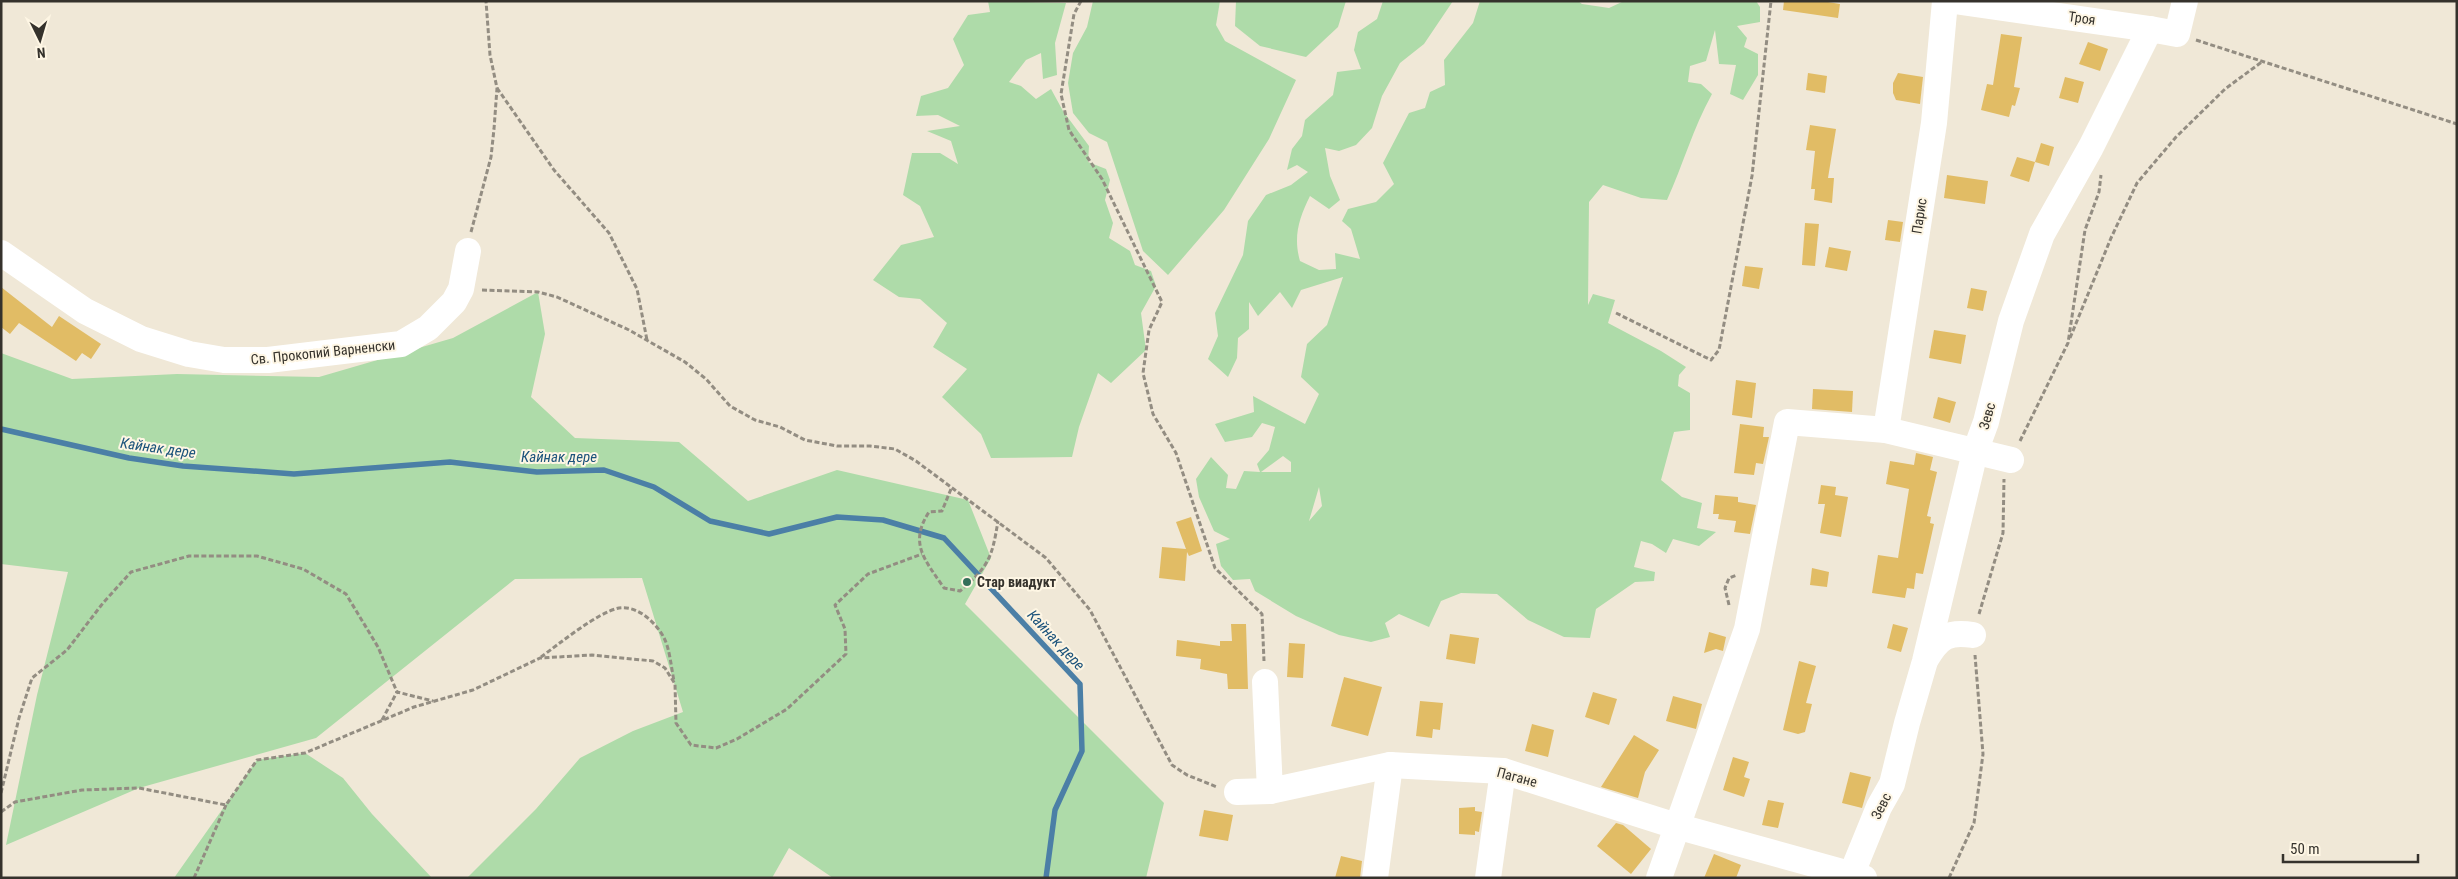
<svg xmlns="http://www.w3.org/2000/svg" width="2458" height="879" font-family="'Roboto Condensed',sans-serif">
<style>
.green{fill:#aedba9;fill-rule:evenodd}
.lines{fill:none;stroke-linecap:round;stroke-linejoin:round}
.stream{stroke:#4b7fa6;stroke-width:5.5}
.building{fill:#e1bc65}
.path{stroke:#938d82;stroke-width:3;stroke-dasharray:5 2.5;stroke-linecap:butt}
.minor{stroke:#fff;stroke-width:26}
.poi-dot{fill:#336f59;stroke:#fef6e4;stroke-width:2}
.labels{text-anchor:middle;stroke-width:4;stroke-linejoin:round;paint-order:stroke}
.street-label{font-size:14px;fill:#35322c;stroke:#fef6e4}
.poi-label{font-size:14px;font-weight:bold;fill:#35322c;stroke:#fef6e4;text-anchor:start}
.water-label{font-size:15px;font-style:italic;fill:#1c537b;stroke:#fef6e4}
</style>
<rect width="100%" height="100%" fill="#f0e8d7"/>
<g class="green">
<polygon points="988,1 1066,3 1055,43 1057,75 1043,79 1041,53 1026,60 1009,82 1021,86 1036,99 1051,89 1063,111 1089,146 1088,162 1106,169 1110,180 1105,200 1113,223 1109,238 1130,251 1135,265 1151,271 1156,286 1141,313 1146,350 1111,383 1098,373 1079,427 1072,457 991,458 981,434 942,397 967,369 933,347 947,323 920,299 899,297 873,280 901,245 934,237 920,206 903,195 912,153 940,153 958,164 951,141 927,131 960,126 938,115 916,116 921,96 948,88 964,65 953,39 968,15 990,12"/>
<polygon points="1093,1 1220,1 1216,25 1225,41 1296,80 1269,139 1224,210 1168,275 1143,251 1107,142 1089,133 1073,113 1068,83 1073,53 1087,27"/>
<polygon points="1236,1 1346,1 1338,27 1306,57 1260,46 1235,26"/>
<path d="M1383,1H1453L1424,44L1400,63L1382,96L1372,128L1356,145L1339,151L1325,148L1330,176L1340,200L1329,209L1310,196C1299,218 1293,237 1300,261L1319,270L1336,269L1335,253L1360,259L1351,229L1342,221L1348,209L1376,202L1394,184L1383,163L1409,113L1425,108L1430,92L1445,85L1444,60L1473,23L1480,1H1578L1582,4L1609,8L1624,1H1756L1760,7V22L1737,26L1747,38L1744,47L1758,54V75L1743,100L1730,94L1736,65L1719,64L1715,30L1706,61L1690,66L1688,82L1701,84L1712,94C1693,128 1683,165 1667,200L1641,198L1603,185L1589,202L1588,305L1593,294L1615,300L1608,323L1661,351L1686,367L1679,375L1678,386L1690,393V430L1674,432L1661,480L1682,497L1702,503L1697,528L1716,532L1699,546L1673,539L1666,553L1652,544L1641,541L1634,567L1655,572L1654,581L1635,582L1596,609L1590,638L1564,637L1528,620L1497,594L1461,593L1441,601L1429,627L1399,614L1385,623L1390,637L1371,642L1339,635L1296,616L1255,591L1250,579L1233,580L1221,566L1216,544L1230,539L1214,531L1199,497L1196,479L1211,457L1228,475L1226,488L1236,489L1244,471L1260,472L1257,464L1269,450L1275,427L1262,423L1252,437L1225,442L1215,424L1254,412L1253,396L1305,424L1319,394L1301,377L1307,344L1327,325L1343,277L1301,290L1292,308L1280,292L1258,316L1249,302V329L1238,338L1237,358L1228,377L1208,359L1218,336L1215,313L1243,255L1248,221L1266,195L1291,185L1308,172L1297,165L1287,170L1292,149L1302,136L1305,120L1333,95L1337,72L1361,69L1354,50L1358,32L1377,19ZM1283,456L1291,462V472H1261ZM1319,487L1322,506L1309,521Z"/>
<polygon points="538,292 545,334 531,397 575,438 679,442 748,501 837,470 968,500 991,558 965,604 1164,803 1146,878 833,878 789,848 772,878 467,878 536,809 580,758 633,731 683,712 642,578 515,579 316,738 139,788 6,845 37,695 68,572 1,564 1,353 72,379 177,374 319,377 453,338"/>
<polygon points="305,753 343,778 372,814 432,878 174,878 257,760"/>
</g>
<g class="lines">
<polyline class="stream" points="1,429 129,458 183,466 294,474 450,462 537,472 604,470 654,487 710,521 769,534 837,517 883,520 944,538 1080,684 1082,751 1055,810 1046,878"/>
</g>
<g class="building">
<polygon points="1784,1 1822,1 1840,4 1838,18 1783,10"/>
<polygon points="2001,34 2022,37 2014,87 2020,88 2015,106 2012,105 2009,117 1981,110 1987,84 1993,85"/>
<polygon points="2088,42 2108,49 2100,71 2079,64"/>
<polygon points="1808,73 1827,76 1825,93 1806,90"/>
<polygon points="1898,73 1923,77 1920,104 1896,100 1893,93 1893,83"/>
<polygon points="2065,77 2084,82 2078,103 2059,98"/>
<polygon points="1810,125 1836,129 1828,178 1834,178 1832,203 1814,200 1815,189 1811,189 1815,151 1806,150"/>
<polygon points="2041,143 2054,147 2049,166 2035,162"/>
<polygon points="2017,157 2035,162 2029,182 2010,176"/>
<polygon points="1947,175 1988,181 1985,204 1944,198"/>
<polygon points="1888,220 1903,222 1900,242 1885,240"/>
<polygon points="1805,223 1819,224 1815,266 1802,265"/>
<polygon points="1829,247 1851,251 1847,271 1825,267"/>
<polygon points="1745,266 1763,268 1759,289 1742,286"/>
<polygon points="1,287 52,327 59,316 101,344 91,359 82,353 76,361 19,323 10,334 1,327"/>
<polygon points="1971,288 1987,291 1983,311 1967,308"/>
<polygon points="1934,330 1966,335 1961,364 1929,358"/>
<polygon points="1736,380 1756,383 1752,418 1732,415"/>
<polygon points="1813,389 1853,391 1852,412 1812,409"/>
<polygon points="1938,397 1956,402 1950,423 1933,418"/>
<polygon points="1740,424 1764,427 1763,437 1769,437 1763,464 1756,463 1754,475 1734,473"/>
<polygon points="1916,453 1933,457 1930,470 1937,472 1927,516 1931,517 1930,523 1934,524 1923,574 1916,573 1914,589 1907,588 1905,598 1872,593 1878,555 1898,558 1909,489 1886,484 1890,461 1914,465"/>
<polygon points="1821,485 1836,487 1835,495 1848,497 1841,537 1820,533 1825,504 1818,504"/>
<polygon points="1715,495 1738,497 1738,502 1756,505 1750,534 1734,532 1736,521 1718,519 1719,514 1713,514"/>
<polygon points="1191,517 1202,551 1189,556 1187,552 1185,581 1159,578 1162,547 1186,549 1176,522"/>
<polygon points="1812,568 1829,572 1827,587 1810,585"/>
<polygon points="1231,624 1246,624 1248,689 1228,689 1227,674 1200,669 1201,659 1176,656 1177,640 1220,646 1220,641 1232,641"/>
<polygon points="1893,624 1908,628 1901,652 1887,648"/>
<polygon points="1709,632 1726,637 1723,651 1716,649 1704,653"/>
<polygon points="1450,634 1479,638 1475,664 1446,659"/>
<polygon points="1289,643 1305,644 1303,678 1287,677"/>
<polygon points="1799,661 1816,666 1806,703 1812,704 1805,732 1798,734 1783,730"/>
<polygon points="1344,677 1382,687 1368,736 1331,726"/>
<polygon points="1593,692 1617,699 1609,725 1585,717"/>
<polygon points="1673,696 1702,704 1696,729 1666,721"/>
<polygon points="1420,701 1443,703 1440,730 1433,729 1432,738 1416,736"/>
<polygon points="1532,724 1554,730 1548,757 1525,751"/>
<polygon points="1634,735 1659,750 1645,772 1638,798 1601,787"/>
<polygon points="1733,757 1749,762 1744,777 1750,779 1744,797 1723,790"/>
<polygon points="1850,772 1871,777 1862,808 1842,803"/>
<polygon points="1768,800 1784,803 1778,828 1762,825"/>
<polygon points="1475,807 1475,811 1482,812 1479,832 1475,831 1475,835 1459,834 1459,808"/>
<polygon points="1204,810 1233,815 1228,841 1199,836"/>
<polygon points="1616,823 1623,825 1651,849 1631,874 1597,846"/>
<polygon points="1714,854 1741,865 1736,878 1704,878"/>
<polygon points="1341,856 1362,861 1360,878 1335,878"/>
</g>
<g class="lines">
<g class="path">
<polyline points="1081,1 1074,14 1061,94 1069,130 1102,179 1162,302 1149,330 1143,373 1153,414 1176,453 1215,568 1262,614 1264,661"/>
<polyline points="2196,40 2457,124"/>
<polyline points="497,88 554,170 609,233 637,289 647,340"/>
<polyline points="471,232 491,157 494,129 497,88 490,55 486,1"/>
<polyline points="482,290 538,292 557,297 629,330 685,362 706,379 730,406 755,420 780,427 805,440 837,446 870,446 895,449 916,461 1046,558 1090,610 1172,765 1187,775 1217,787"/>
<polyline points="1616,313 1711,360 1719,350 1752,176 1771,1"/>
<polyline points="2070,338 2111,238 2137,183 2176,137 2225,89 2263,61"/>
<polyline points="2020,441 2068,343 2085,230 2099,192 2101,175"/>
<path d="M951,489L942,511L929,512C908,544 926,561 944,588L960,591C989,566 992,558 998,521"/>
<polyline points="1729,605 1725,588 1729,578 1737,575"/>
<polyline points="1979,614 2003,533 2004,479"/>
<path d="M541,657C559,644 598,612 619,608C637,605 655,622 663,636C670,648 671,667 674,681"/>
<polyline points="382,720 397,692 433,701"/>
<polyline points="1,793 19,718 32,678 67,650 103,603 131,572 189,556 257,556 303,569 346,594 378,647 397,692"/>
<polyline points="1,812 15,802 82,790 139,788 226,805 257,760 305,753 414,707 473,690 540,658 592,655 653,661 665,668 675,684 676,723 691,745 716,748 737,739 787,709 846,654 845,629 835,605 868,574 922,554"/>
<polyline points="194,878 226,805"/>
<polyline points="1949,878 1974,823 1983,754 1975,655"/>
</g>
<g class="minor">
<polyline points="1954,1 2150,29"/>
<polyline points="1,253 85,311 141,339 189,354 224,360 268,360 401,344 428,328 454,302 461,289 468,251"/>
<polyline points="1886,430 1934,123 1945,1"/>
<path d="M1926,659C1939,637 1948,631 1973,635"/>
<polyline points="1265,682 1270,791 1390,765 1503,771 1676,826 1864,878"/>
<polyline points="1237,792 1270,791"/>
<polyline points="1375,878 1390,765"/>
<polyline points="1488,878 1503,771"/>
<polyline points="1659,878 1747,629 1787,422 1886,430 2011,460"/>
<polyline points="1850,878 1879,807 1892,784 1907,723 1925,661 1975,452 1986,422 2011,321 2042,234 2091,147 2150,29 2177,34 2185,1"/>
</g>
</g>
<circle class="poi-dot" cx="967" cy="582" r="5"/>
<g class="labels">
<g class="street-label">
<text transform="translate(2082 18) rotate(8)" y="5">Троя</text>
<text transform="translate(1919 216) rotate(-81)" y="5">Парис</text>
<text transform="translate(323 352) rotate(-6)" y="5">Св. Прокопий Варненски</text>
<text transform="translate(1987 416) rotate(-74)" y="5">Зевс</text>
<text transform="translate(1517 777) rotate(15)" y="5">Пагане</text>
<text transform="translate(1881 806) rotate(-63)" y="5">Зевс</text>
</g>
<g class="poi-label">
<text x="977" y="587">Стар виадукт</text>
</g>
<g class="water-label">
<text transform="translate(158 448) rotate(8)" y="5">Кайнак дере</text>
<text x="559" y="462">Кайнак дере</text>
<text transform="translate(1056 640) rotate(47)" y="5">Кайнак дере</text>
</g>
</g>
<rect width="2458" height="879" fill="none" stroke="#35322c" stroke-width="5"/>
<g transform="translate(40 40) rotate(175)" stroke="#fef6e4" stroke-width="4" paint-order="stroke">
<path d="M0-4L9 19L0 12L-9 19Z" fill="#35322c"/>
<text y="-8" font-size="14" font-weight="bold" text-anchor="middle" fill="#35322c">N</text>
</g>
<path d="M2283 854v8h135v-8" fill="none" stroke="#35322c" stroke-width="2.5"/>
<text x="2290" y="854" font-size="15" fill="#35322c" stroke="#fef6e4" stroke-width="4" paint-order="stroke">50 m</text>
</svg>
